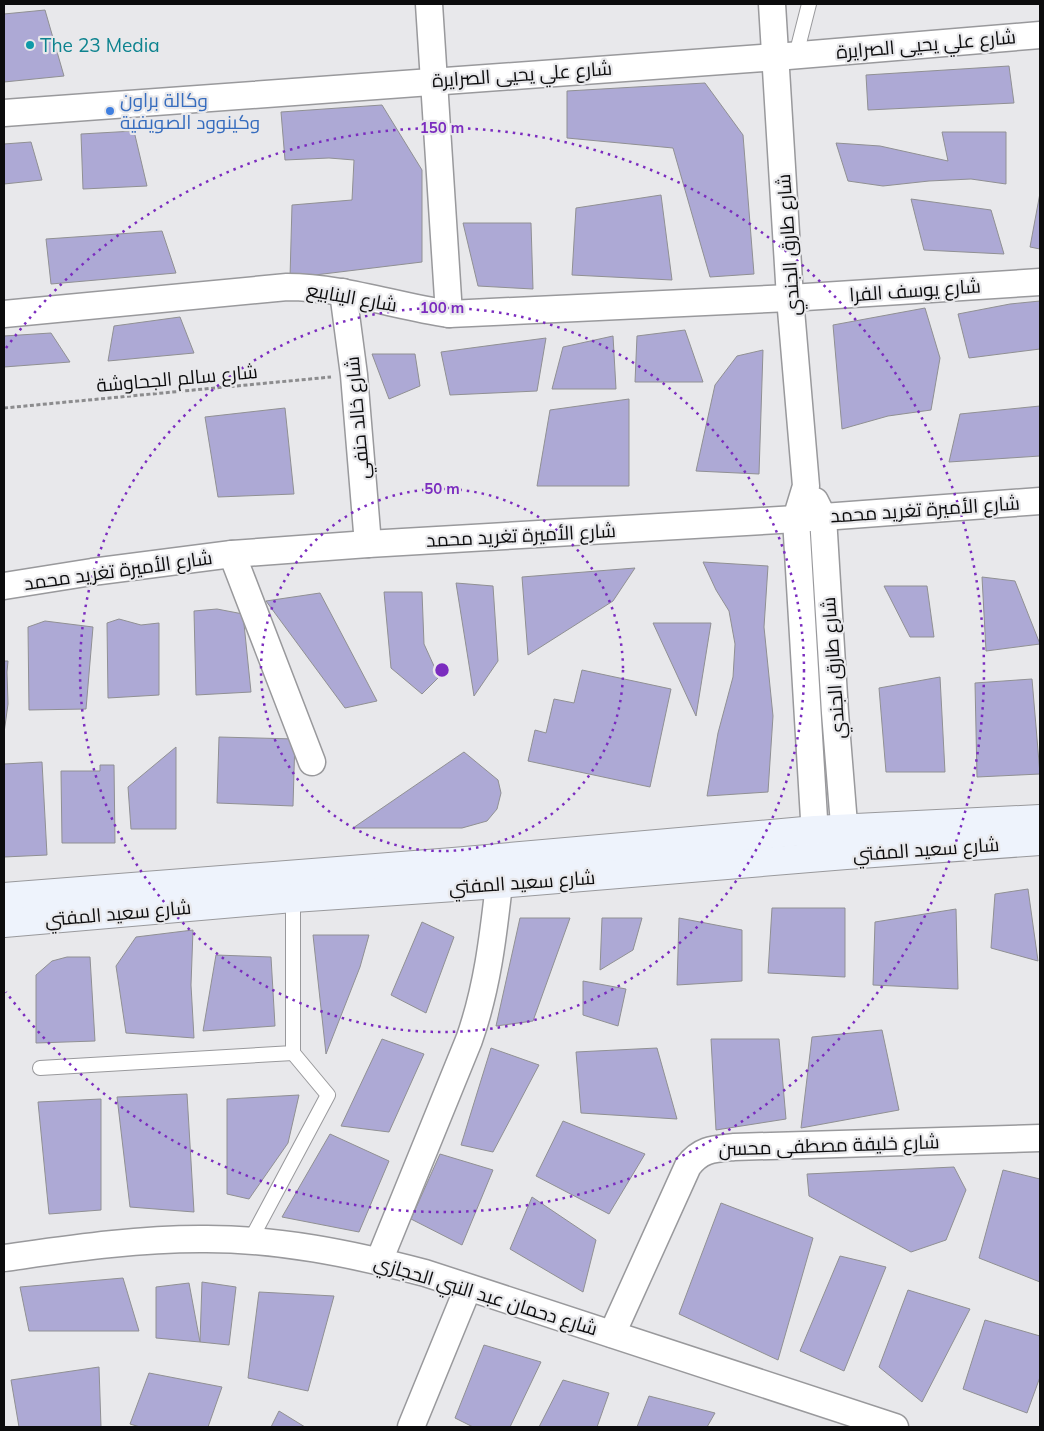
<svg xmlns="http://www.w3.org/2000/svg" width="1044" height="1431" font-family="Mulish,Cairo,sans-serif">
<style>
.building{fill:#ada9d5;stroke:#909093}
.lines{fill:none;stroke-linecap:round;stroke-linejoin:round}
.lane-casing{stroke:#99999c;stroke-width:16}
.street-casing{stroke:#99999c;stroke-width:29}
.secondary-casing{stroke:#99999c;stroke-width:30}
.path{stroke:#8c8c8e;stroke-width:3;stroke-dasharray:4 2.5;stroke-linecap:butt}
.lane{stroke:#fff;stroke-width:14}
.street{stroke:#fff;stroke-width:26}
.secondary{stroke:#eef3fc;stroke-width:28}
.ring{fill:none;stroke:#7b2cbf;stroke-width:2.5;stroke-dasharray:2.5 5}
.culture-dot{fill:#0f9aa8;stroke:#e8e8eb;stroke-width:2}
.shop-dot{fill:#3f7fe0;stroke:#e8e8eb;stroke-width:2}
.labels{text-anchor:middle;stroke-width:4.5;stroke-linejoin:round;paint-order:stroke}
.street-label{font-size:19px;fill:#0c0c0d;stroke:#e8e8eb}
.culture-label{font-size:19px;fill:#0d838f;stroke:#e8e8eb;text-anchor:start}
.shop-label{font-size:19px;fill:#366cbe;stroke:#e8e8eb;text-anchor:start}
.centre{fill:#7b2cbf;stroke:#e8e8eb;stroke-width:2.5}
.ring-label{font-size:15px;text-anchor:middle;font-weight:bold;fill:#7b2cbf;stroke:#e8e8eb;stroke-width:4.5;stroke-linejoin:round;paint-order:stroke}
</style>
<rect width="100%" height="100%" fill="#e8e8eb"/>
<g class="building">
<polygon points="45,10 64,76 4,82 4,14"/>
<polygon points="1009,66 1014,103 868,110 866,75"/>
<polygon points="705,83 743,135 754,274 710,277 673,148 567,138 567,91"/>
<polygon points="382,105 422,170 422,262 290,278 292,205 352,200 354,160 329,158 285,160 281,112"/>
<polygon points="134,131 147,186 83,189 81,134"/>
<polygon points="942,132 1006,132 1006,184 971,179 929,181 883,186 848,181 836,143 880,146 948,161"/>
<polygon points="31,142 42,180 4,184 4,144"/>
<polygon points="1040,193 1040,249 1030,247"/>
<polygon points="661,195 672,280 572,275 576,208"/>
<polygon points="911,199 991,210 1004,254 924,250"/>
<polygon points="463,223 531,223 533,289 478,286"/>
<polygon points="162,231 176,273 51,284 46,239"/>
<polygon points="1040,301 1040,349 969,358 958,314 1010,304"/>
<polygon points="925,308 940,358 931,410 888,416 842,429 833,325"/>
<polygon points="180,317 194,353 108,361 114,326"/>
<polygon points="685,330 703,382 635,382 637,336"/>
<polygon points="51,333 70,362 4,367 4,336"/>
<polygon points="613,336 616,389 552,389 563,347"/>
<polygon points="546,338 537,391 450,395 441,352"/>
<polygon points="763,350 759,474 696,471 715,385 737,356"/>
<polygon points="372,354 415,354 420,386 389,399"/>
<polygon points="629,399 629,486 537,486 550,410"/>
<polygon points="1040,406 1040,456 949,462 960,414"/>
<polygon points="285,408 294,494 218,497 205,417"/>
<polygon points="703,562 768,566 764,627 773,716 768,792 707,796 718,733 733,677 735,644 729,611 716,590"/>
<polygon points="635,568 613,601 528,655 522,577"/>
<polygon points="982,577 1015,581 1040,644 986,651"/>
<polygon points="456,583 493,586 498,661 474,696"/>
<polygon points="884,586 927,586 934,637 910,637"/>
<polygon points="384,592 422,592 424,644 439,677 422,694 391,668"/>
<polygon points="320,593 377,701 345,708 266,601"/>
<polygon points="217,609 243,614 251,692 196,695 194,611"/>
<polygon points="119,619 141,625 159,623 159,695 108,698 107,623"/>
<polygon points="45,621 93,627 86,709 29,710 28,627"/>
<polygon points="653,623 711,623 696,716"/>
<polygon points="4,661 8,661 7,672 8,704 4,733"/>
<polygon points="582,670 671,689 650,787 528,761 535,730 546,733 554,699 574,703"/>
<polygon points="940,677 945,772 886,772 879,688"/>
<polygon points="1032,679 1040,774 977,777 975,683"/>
<polygon points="219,737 295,739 293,806 217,803"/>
<polygon points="176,747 176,829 131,829 128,787"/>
<polygon points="464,752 498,780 501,793 497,809 487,821 462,828 353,828"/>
<polygon points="42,762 47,855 4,857 4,764"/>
<polygon points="100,765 114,765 115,843 62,843 61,771 100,771"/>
<polygon points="1028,889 1038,961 991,948 995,894"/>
<polygon points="772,908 845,908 845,977 768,973"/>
<polygon points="956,909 958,989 873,985 875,922"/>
<polygon points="520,918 570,918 533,1021 496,1026"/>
<polygon points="602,918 642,918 633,950 600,970"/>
<polygon points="679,918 742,930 742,981 677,985"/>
<polygon points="422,922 454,937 426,1013 391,995"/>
<polygon points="193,930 191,985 194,1038 126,1033 116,966 136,937"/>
<polygon points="313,935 369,935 360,967 326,1054"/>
<polygon points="216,955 271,957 275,1026 203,1031"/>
<polygon points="67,957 90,957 95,1041 36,1043 36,975 52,961"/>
<polygon points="583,981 626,989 618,1026 583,1015"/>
<polygon points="882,1030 899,1110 801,1128 812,1037"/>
<polygon points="382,1039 424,1054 389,1132 341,1126"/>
<polygon points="711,1039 779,1039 786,1119 716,1130"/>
<polygon points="491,1048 539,1065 493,1152 461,1145"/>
<polygon points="657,1048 677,1119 581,1113 576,1052"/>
<polygon points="187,1094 194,1212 130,1207 117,1097"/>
<polygon points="299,1095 288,1143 249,1199 227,1194 227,1099"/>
<polygon points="101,1099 101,1210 49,1214 38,1102"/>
<polygon points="563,1121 645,1154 609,1214 536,1176"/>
<polygon points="330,1134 389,1161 359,1232 282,1217"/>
<polygon points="440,1154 493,1170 462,1245 411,1219"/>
<polygon points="954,1167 966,1190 946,1240 911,1252 809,1196 807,1174"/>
<polygon points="1003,1170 1040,1179 1040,1282 979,1258"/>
<polygon points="532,1197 596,1240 583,1292 510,1249"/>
<polygon points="721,1203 813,1238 778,1360 679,1314"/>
<polygon points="840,1256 886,1267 844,1371 800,1351"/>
<polygon points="123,1278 139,1331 29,1331 20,1287"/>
<polygon points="202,1282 236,1287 229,1345 200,1342"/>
<polygon points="189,1283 200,1342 156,1338 156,1287"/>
<polygon points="908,1290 970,1309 922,1402 879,1367"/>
<polygon points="259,1292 334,1296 308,1391 248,1378"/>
<polygon points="985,1320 1040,1336 1040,1377 1027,1413 963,1389"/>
<polygon points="484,1345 541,1362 510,1427 473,1427 455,1418"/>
<polygon points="99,1367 101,1427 19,1427 11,1380"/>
<polygon points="149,1373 222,1387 208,1427 140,1427 130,1424"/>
<polygon points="563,1380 609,1393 597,1427 539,1427"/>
<polygon points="649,1396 715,1413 707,1427 637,1427"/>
<polygon points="279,1411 305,1427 271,1427"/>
</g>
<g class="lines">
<g class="lane-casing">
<g id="lane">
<polyline points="796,55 809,4"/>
<polyline points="40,1068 293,1053 293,898"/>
<polyline points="250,1241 328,1095 293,1053"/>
</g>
</g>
<g class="street-casing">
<g id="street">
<polyline points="429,4 449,314"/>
<polyline points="772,4 790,298 806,486 796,519 816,852"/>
<polyline points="4,113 776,57 1040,35"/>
<polyline points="343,292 354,375 368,544"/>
<path d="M4,314L287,287C342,287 395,306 449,314L790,298L1040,282"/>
<polyline points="815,501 823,517 835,713 846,849"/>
<polyline points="232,554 312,762"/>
<polyline points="4,586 92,572 232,554 368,544 796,519 1040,501"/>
<path d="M4,1258C69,1249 134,1239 200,1239C276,1238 353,1254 425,1273L895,1427"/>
<path d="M379,1261L469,1040C487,989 493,938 499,884"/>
<path d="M612,1334L688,1166C701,1149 713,1149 734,1147L1040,1138"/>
<polyline points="411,1427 468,1288"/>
</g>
</g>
<g class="secondary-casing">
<g id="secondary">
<polyline points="4,897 453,862 815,830 1040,819"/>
<polyline points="4,923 293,898 499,884 846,855 1040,841"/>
</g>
</g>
<polyline class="path" points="4,408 331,377"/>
<use href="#lane" class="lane"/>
<use href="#street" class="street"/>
<use href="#secondary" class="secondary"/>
</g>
<g class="ring">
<circle cx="442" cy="670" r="181"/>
<circle cx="442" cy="670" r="362"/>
<path d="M6 348A542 542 0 1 1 6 992"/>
</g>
<circle class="culture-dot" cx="30" cy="45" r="5"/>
<circle class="shop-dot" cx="110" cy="111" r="5"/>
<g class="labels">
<g class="street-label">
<text transform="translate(926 44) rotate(-5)" y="7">شارع علي يحيى الصرايرة</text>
<text transform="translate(522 74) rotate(-4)" y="7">شارع علي يحيى الصرايرة</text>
<text transform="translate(788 245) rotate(-94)" y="7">شارع طارق الجندي</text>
<text transform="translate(915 290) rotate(-4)" y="7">شارع يوسف الفرا</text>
<text transform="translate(352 297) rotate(10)" y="7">شارع الينابيع</text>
<text transform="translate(177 378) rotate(-5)" y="7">شارع سالم الجحاوشة</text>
<text transform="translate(357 418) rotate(-95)" y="7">شارع خالد حنفي</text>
<text transform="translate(925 509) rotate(-4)" y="7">شارع الأميرة تغريد محمد</text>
<text transform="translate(521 535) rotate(-3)" y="7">شارع الأميرة تغريد محمد</text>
<text transform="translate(118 570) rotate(-8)" y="7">شارع الأميرة تغريد محمد</text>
<text transform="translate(833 668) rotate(-94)" y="7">شارع طارق الجندي</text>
<text transform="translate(926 849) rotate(-4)" y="7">شارع سعيد المفتي</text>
<text transform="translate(522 882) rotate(-4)" y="7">شارع سعيد المفتي</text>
<text transform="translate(118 913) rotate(-5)" y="7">شارع سعيد المفتي</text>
<text transform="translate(829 1145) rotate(-2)" y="7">شارع خليفة مصطفى محسن</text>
<text transform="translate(486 1295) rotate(17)" y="7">شارع دحمان عبد النبي الحجازي</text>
</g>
<g class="culture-label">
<text x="40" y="52">The 23 Media</text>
</g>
<g class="shop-label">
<text x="120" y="107">وكالة براون<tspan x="120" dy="22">وكينوود الصويفية</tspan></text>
</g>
</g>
<circle cx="442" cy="670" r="8" class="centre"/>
<g class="ring-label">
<text x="442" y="133">150 m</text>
<text x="442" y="313">100 m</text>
<text x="442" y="494">50 m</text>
</g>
<rect width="1044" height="1431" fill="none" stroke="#0c0c0d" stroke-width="10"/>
</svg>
